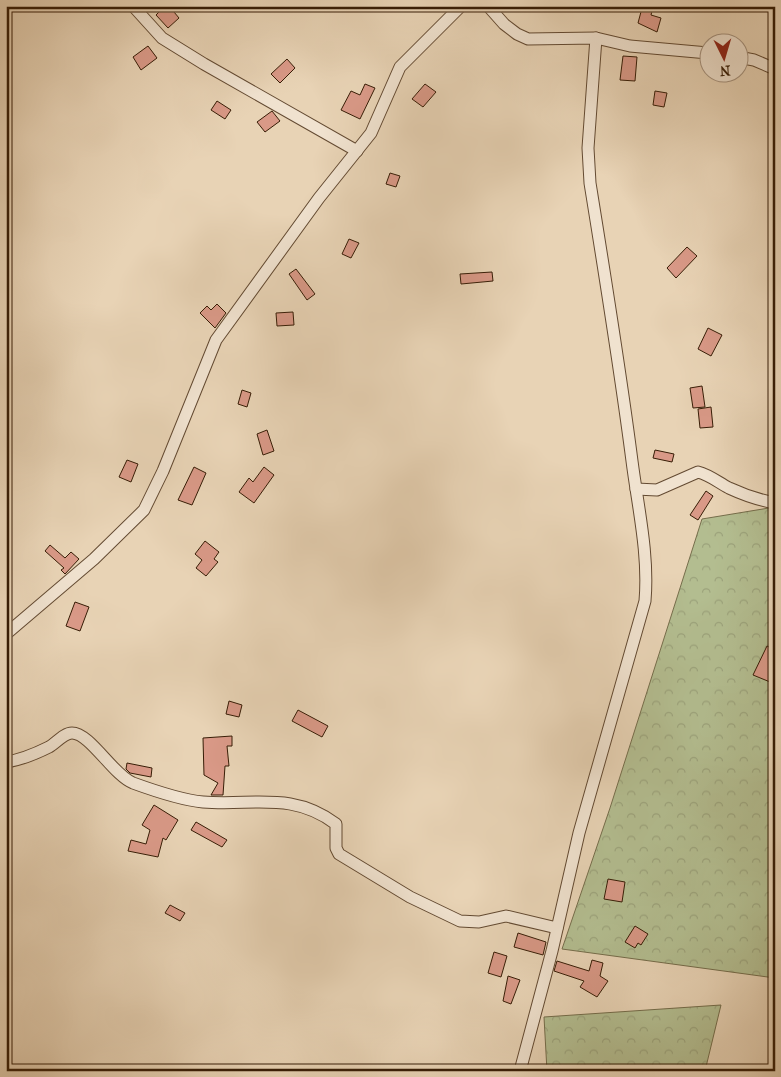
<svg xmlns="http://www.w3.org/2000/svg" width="781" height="1077" font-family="'IM FELL French Canon',serif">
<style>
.forest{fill:url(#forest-crowns);stroke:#756d4b}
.building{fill:#d99987;stroke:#371d06}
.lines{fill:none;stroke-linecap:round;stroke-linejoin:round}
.minor-casing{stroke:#634a32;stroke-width:13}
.minor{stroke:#f0e2cf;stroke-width:11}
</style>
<defs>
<pattern id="forest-crowns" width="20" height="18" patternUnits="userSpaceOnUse" patternTransform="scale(1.25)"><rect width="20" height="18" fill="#b3bd90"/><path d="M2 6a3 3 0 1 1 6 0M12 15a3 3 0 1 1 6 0" fill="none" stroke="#9ba27b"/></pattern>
</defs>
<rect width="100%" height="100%" fill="#e8d3b5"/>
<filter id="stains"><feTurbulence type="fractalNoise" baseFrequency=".004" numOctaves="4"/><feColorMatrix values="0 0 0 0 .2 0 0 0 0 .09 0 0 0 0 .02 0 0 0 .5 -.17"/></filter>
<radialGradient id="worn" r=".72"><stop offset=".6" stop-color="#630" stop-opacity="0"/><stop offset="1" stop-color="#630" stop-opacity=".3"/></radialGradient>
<g class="forest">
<polygon points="775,507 775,978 562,949 610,808 702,519"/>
<polygon points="721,1005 705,1071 547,1071 544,1017"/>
</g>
<g class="building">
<polygon points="165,6 169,6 179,18 168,28 156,15"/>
<polygon points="642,8 652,11 651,15 661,18 657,32 638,23"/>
<polygon points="148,46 157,58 141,70 133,57"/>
<polygon points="623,56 637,57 635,81 620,80"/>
<polygon points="287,59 295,68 280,83 271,74"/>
<polygon points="365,84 375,88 360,119 341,110 351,91 360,95"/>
<polygon points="425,84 436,92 423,107 412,99"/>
<polygon points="655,91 667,93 664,107 653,105"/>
<polygon points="217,101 231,110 225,119 211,110"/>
<polygon points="272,111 280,121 265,132 257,122"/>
<polygon points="390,173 400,176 396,187 386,184"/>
<polygon points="349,239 359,243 351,258 342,254"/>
<polygon points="687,247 697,256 676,278 667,268"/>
<polygon points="296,269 315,294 307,300 289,274"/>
<polygon points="492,272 493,281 461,284 460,274"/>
<polygon points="217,304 226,313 215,328 200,313 207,306 211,310"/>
<polygon points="293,312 294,325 277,326 276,313"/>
<polygon points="708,328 722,335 711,356 698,349"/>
<polygon points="702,386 705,407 693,408 690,388"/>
<polygon points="242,390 251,393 247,407 238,404"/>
<polygon points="711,407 713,427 700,428 698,409"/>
<polygon points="267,430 274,451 263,455 257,434"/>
<polygon points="655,450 674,454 672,462 653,458"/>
<polygon points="127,460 138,464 131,482 119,477"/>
<polygon points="194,467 206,473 192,505 178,500"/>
<polygon points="264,467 274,475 254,503 239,492 249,478 253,482"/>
<polygon points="706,491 713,496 698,520 690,515"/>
<polygon points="205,541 219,552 214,559 218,562 206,576 196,568 202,560 195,554"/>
<polygon points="50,545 65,558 71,552 79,559 65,574 61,570 64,568 45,551"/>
<polygon points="75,602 89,607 80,631 66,626"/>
<polygon points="767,646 775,650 775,684 753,675"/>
<polygon points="229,701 242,705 239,717 226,714"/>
<polygon points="298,710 328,726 322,737 292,721"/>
<polygon points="232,736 232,746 227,746 229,766 225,766 223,795 211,795 218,783 204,775 203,738"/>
<polygon points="127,763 152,768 151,777 130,773 126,769"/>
<polygon points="154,805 178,820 166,840 163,838 158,857 128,851 131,840 146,844 150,830 142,825"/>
<polygon points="196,822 227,840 222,847 191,830"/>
<polygon points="608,879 625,882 622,902 604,899"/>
<polygon points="170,905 185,913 180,921 165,913"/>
<polygon points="635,926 648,934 641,945 638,943 635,948 625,942"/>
<polygon points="518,933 546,942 543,955 514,947"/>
<polygon points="494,952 507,956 501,977 488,973"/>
<polygon points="592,960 603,963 600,976 608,981 597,997 580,987 584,981 554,971 557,961 589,971"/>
<polygon points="508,976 520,980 511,1004 503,1001"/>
</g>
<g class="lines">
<g class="minor-casing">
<g id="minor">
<polyline points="133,6 162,38 204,64 357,151"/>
<polyline points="488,6 504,24 517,34 528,39 596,38 630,46 708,53"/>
<polyline points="738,57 754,60 775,69"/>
<path d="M636,489L657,490L698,472C710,475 719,483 729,488C744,495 759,500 775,503"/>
<polyline points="6,634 94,559 144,510 163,471 216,340 319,198 371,133 400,67 461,6"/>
<path d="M6,762C20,760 37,753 49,747C56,743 64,733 72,733C90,733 113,775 133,783C155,791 181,800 203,802C253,806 292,791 336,824V848L339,854L410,897L460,921L479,922L506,916L557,928"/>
<path d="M520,1071L552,951L579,833L645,601C649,554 638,508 632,461C620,368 605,276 590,183L588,148L596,38"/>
</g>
</g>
<use href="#minor" class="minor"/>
</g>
<rect width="781" height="1077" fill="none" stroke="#e8d3b5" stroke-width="25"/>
<rect x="8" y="8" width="766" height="1062" fill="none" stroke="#371d06" stroke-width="2.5"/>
<rect x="12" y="12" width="756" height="1052" fill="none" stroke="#371d06"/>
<g transform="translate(724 58) rotate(175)"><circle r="24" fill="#f0e2cf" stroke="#a6937f"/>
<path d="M0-4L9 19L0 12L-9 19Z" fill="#8f2418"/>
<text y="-8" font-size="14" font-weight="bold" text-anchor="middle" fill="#371d06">N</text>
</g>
<rect width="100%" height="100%" filter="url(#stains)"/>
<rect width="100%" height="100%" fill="url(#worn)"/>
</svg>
